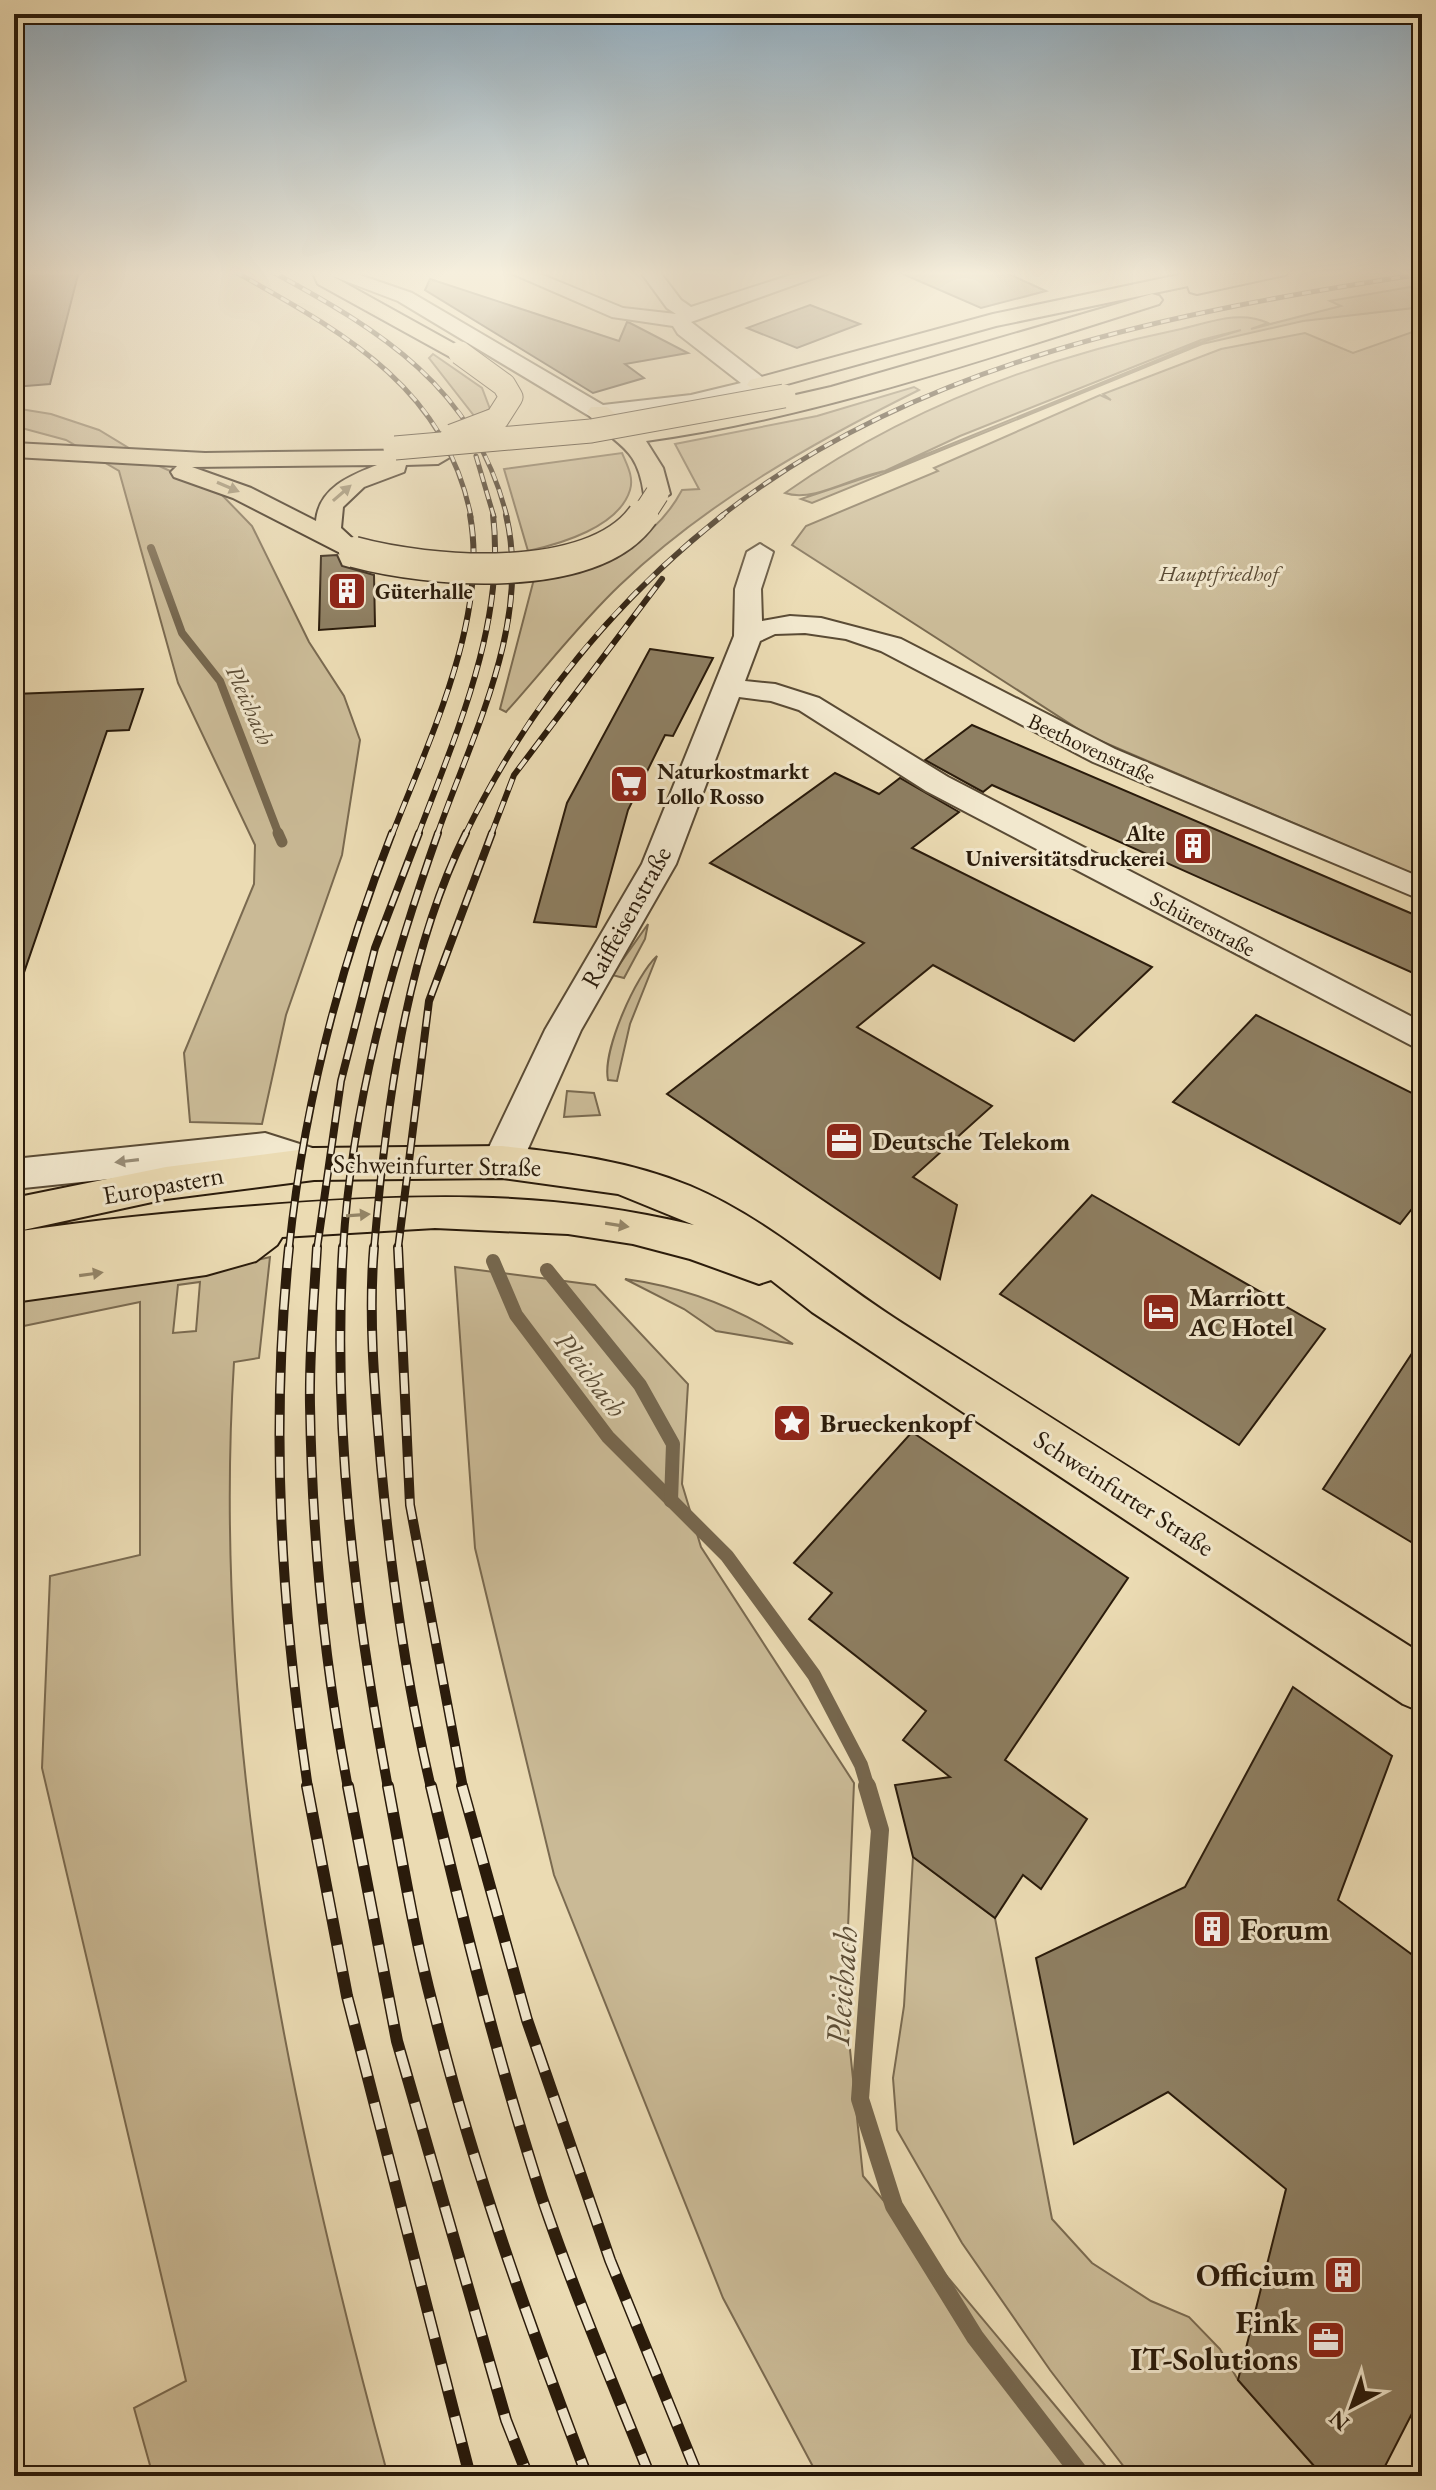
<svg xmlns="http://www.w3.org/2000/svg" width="1436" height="2490" font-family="'EB Garamond',serif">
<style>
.green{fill:#caba96;stroke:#7a6a50;stroke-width:2;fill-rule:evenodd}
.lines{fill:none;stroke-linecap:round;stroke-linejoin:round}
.stream-far3{stroke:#76674e;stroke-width:8}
.stream-far2{stroke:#76674e;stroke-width:11}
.stream-far1{stroke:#76674e;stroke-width:14}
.stream{stroke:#76674e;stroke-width:18}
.building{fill:#8e7f62;stroke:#2a1b0b;stroke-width:2}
.minor-casing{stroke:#5a4b35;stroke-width:4}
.major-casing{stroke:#2a1b0b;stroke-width:4}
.highway-casing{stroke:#2a1b0b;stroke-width:4}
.minor{fill:#f2e8ce;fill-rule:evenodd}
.major{fill:#ebdbb3;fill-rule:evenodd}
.highway{fill:#ebdbb3;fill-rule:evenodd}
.rail-far4-casing{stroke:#2a1b0b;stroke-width:5}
.rail-far3-casing{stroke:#2a1b0b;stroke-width:6}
.rail-far2-casing{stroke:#2a1b0b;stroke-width:8}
.rail-far1-casing{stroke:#2a1b0b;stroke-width:10}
.rail-casing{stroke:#2a1b0b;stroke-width:12}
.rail-far4{stroke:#f2e8ce;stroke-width:3;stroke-dasharray:9;stroke-linecap:butt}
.rail-far3{stroke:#f2e8ce;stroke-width:4;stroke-dasharray:12;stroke-linecap:butt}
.rail-far2{stroke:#f2e8ce;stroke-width:5;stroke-dasharray:16;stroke-linecap:butt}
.rail-far1{stroke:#f2e8ce;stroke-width:7;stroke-dasharray:21;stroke-linecap:butt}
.rail{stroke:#f2e8ce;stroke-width:9;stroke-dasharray:27;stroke-linecap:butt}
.highway-bridge-far1-casing{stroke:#2a1b0b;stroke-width:25;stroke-linecap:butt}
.highway-bridge-casing{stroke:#2a1b0b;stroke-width:33;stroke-linecap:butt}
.highway-bridge-far1{stroke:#ebdbb3;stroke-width:23}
.highway-bridge{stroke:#ebdbb3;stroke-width:30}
.oneway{fill:#948567}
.oneway2{fill:#988c76}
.labels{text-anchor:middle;stroke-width:6;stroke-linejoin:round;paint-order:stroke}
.far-park-label{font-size:22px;font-style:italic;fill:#5a4b35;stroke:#f2e8ce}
.far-poi-label{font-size:22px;font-weight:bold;fill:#2a1b0b;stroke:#f2e8ce;text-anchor:start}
.far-street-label{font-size:22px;fill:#2a1b0b;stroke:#f2e8ce}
.far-water-label{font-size:24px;font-style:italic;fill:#5d4e37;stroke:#f2e8ce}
.street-label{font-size:26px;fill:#2a1b0b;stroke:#f2e8ce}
.poi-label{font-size:26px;font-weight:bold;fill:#2a1b0b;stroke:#f2e8ce;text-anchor:start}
.water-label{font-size:28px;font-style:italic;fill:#5d4e37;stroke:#f2e8ce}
.near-poi-label{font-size:32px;font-weight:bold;fill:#2a1b0b;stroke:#f2e8ce;text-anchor:end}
.near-water-label{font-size:34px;font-style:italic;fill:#5d4e37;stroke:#f2e8ce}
</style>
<rect width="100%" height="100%" fill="#ebdbb3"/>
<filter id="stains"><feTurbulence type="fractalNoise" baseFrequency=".0025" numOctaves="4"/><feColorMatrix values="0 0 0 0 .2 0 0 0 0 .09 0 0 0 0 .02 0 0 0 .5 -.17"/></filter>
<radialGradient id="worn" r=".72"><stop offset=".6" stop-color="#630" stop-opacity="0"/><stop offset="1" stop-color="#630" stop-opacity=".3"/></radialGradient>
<g class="green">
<path d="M1422,285V307L1303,321L1202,344L812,503L801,499L885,471C854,476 814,503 785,493C903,410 1040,358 1181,329C1211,322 1240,310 1268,323L1251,329L1341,306L1330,301ZM1241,330L1199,343L885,471L960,436L1201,340Z"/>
<polygon points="1418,330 1422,332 1422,878 1089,736 792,545 806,526 938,471 934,468 1100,395 1111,400 1103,394 1221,349 1305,333 1353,353"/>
<polygon points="433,354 482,388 490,409 475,417 429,358"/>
<path d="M914,387L919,390C812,443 707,502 620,585C579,624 544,670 506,712L500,709L534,579C596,559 649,552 682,490L699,489L675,444L817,416Z"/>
<polygon points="14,408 51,414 99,430 157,465 221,494 252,526 309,642 344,696 360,740 342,855 286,1015 262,1124 190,1122 184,1053 254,884 255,845 178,683 119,471 66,440 14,426"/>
<path d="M622,453C627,465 634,477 630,490C619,527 560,544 528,551L504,469Z"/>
<polygon points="648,924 645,939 624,978 612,975"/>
<path d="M657,956L630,1024L617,1081L608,1080C602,1051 636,975 657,956Z"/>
<polygon points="567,1091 594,1093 600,1115 564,1117"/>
<path d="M270,1257L259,1358L234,1362C210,1738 290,2116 388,2476H153L134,2408L186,2381L42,1768L50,1576L140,1555V1302L14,1328V1299L207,1272ZM200,1282L196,1331L173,1333L178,1285Z"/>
<polygon points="455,1267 595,1285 688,1384 682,1484 701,1547 854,1783 845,2001 863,2176 1114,2476 818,2476 723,2298 554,1875 475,1548"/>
<path d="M625,1279C685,1287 743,1310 793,1344L716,1331L684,1309Z"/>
<polygon points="913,1857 995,1918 1052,2219 1092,2263 1151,2301 1189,2317 1220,2349 1238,2380 1323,2476 1131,2476 1050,2370 962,2243 897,2130 893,2078 904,2006"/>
</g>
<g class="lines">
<polyline class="stream-far3" points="151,548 182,633 220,681 279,835"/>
<polyline class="stream-far2" points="278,833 282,842"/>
<g class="stream-far1">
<polyline points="493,1261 516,1315 608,1437 727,1556 814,1675 861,1765 868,1788"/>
<polyline points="547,1270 640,1385 673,1444 671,1501"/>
</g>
<polyline class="stream" points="867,1786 880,1830 860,2099 894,2206 975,2337 1082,2476"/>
</g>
<g class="building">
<polygon points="14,271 79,271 50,384 14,387"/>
<polygon points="896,271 1002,271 1046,291 981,308"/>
<polygon points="430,279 619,341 627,322 630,323 688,353 625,364 644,378 593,393 425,290"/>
<polygon points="810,305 860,324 797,348 747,328"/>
<polygon points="337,555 342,566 374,575 375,626 319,630 321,556"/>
<polygon points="650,649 713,658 673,736 665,735 628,810 596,927 534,922 567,803"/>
<polygon points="143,689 129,730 107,731 19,987 14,986 14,694"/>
<polygon points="972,725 1422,918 1422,977 992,785 983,792 925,760"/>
<polygon points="835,773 879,794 900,778 959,812 912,848 1152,967 1074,1041 933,965 857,1027 992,1106 913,1177 957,1205 940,1279 667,1094 864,943 710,863"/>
<polygon points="1256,1015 1422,1098 1422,1196 1400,1224 1173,1102"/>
<polygon points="1092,1195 1325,1329 1239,1445 1000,1294"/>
<polygon points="1422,1338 1422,1524 1411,1542 1323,1489"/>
<polygon points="912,1432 1128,1578 1005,1760 1087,1819 1041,1889 1023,1875 995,1918 913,1857 895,1785 950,1777 903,1740 926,1711 809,1619 832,1593 794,1563"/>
<polygon points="1293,1687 1392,1756 1338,1900 1422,1962 1422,2394 1380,2476 1323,2476 1238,2380 1286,2189 1168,2092 1074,2144 1036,1958 1185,1887"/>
</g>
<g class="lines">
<g class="minor-casing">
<g id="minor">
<polygon points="319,271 348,271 412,293 603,405 691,395 741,383 678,334 673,326 612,317 506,271 533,271 623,308 676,314 667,308 640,271 659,271 681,300 691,307 803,271 833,271 691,322 766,380 769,385 766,390 691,409 591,417 398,301"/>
<polygon points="760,544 773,552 761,589 762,621 790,616 821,618 901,639 1115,749 1422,878 1422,900 1093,762 881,651 846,639 805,633 775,634 760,641 745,681 775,684 819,698 948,777 1422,1022 1422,1051 926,791 799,710 771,701 739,697 676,864 581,1030 522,1162 516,1172 502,1177 488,1172 482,1162 545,1030 642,864 734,636 735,589 747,552"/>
<polygon points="265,1133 328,1153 334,1164 328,1175 314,1179 264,1163 14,1189 14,1159"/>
</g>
</g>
<g class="major-casing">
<g id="major">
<polygon points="1197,271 1233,271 1230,275 1288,271 1285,275 1197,294 1190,292 1188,286 996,326 758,392 747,385 750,380 993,314"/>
<path d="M502,1146C567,1153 629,1161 690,1186C768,1219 831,1278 902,1323C1076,1433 1249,1544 1422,1654V1712L1403,1704L812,1312L771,1280L759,1284L690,1259L633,1244L568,1234L435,1228L282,1237L277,1245L256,1261L206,1275L14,1302V1232C94,1220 174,1212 255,1206C406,1194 545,1189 694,1225L618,1194L502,1178L314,1180L166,1199L14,1232V1198L166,1167L314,1148Z"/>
</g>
</g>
<g class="highway-casing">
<g id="highway">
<polygon points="312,271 332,271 334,277 471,353 468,358 452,358 318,284"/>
<path d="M1152,294L1159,296L1162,300L1159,304C993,356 819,417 646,441L663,468L670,494L657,502L644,494C637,441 612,447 587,412L591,407H607L637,431L831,387Z"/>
<path d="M14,443L205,453L438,450L450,457L438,464L406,465L404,472L364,487L343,507L341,528L367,552L364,558L354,560L233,498L174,477L171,472L177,466L14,457ZM377,465C349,476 319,488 316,521L251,488L192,467Z"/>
</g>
</g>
<use href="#minor" class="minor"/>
<use href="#major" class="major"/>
<use href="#highway" class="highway"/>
<g class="rail-far4-casing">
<g id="rail-far4">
<path d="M234,271C340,331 446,386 471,517"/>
<path d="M271,271C381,331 475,387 507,517"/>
<polyline points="476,456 494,517"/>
<path d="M720,517C917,360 1180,311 1422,274"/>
</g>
</g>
<g class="rail-far3-casing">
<g id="rail-far3">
<path d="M392,835C429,740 489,617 470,515"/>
<path d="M418,835C456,734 506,622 493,515"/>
<path d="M437,835C472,735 532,623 506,515"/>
<path d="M465,835C527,707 612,603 723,515"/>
<polyline points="491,835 514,775 662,579"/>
</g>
</g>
<g class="rail-far2-casing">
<g id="rail-far2">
<path d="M289,1249C304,1104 339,968 392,833"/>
<polyline points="317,1249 341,1081 375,948 419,833"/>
<path d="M343,1249C352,1104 390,969 438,833"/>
<path d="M374,1249C386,1111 404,958 466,833"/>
<polyline points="398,1249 429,1001 492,833"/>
</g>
</g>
<g class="rail-far1-casing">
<g id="rail-far1">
<path d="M289,1247C270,1431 281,1606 308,1788"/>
<path d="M317,1247C314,1299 309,1353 310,1405C312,1533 324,1663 348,1788"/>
<path d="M343,1247C332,1428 355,1610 388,1788"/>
<path d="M374,1247C368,1319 375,1393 381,1465C391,1574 406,1682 431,1788"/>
<polyline points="398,1247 410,1505 463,1788"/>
</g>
</g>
<g class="rail-casing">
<g id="rail">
<polyline points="307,1786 347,1996 470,2476"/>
<polyline points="348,1786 397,2041 506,2420 528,2476"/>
<path d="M388,1786C402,1860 414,1935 433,2007C472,2167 529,2323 587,2476"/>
<path d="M431,1786C464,1925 498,2062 542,2198C574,2292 613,2384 650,2476"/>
<polyline points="462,1786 527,2020 610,2260 698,2476"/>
</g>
</g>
<use href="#rail-far4" class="rail-far4"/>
<use href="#rail-far3" class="rail-far3"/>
<use href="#rail-far2" class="rail-far2"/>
<use href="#rail-far1" class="rail-far1"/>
<use href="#rail" class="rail"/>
<g class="highway-bridge-far1-casing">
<g id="highway-bridge-far1">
<polyline points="452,436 497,419 511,397 504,385 460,353"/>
<polyline points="395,448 591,431 784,396"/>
<polyline points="642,517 657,494"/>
</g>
</g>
<g class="highway-bridge-casing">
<path id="highway-bridge" d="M354,552C427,572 593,587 643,515"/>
</g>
<use href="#highway-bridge-far1" class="highway-bridge-far1"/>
<use href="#highway-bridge" class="highway-bridge"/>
</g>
<defs><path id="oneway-solid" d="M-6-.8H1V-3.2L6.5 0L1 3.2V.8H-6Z" transform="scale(2)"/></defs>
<g class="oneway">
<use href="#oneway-solid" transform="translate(228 487) rotate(23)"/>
<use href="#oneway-solid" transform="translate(342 493) rotate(-41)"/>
<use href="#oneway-solid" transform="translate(358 1215) rotate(-4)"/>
<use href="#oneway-solid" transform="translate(617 1225) rotate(9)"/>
<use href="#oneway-solid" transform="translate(91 1274) rotate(-8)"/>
</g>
<use class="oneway2" href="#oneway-solid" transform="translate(127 1161) rotate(173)"/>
<linearGradient id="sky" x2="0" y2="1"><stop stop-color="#8faabc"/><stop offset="0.44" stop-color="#f6efdd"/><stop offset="1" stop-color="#f6efdd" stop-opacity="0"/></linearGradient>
<rect width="1436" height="620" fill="url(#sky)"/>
<defs>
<g id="building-square" transform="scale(2)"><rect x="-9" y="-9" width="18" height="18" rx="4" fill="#8f2418" stroke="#f2e8ce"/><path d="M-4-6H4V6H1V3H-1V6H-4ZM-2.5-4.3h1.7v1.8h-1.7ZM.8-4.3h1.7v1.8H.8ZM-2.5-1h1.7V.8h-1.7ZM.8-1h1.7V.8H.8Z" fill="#fff"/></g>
<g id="supermarket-square" transform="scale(2)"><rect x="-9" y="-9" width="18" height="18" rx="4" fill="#8f2418" stroke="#f2e8ce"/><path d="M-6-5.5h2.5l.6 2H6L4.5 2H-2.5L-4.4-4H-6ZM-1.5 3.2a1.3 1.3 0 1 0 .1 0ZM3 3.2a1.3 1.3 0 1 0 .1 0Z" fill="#fff"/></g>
<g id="office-square" transform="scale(2)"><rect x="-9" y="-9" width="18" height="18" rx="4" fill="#8f2418" stroke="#f2e8ce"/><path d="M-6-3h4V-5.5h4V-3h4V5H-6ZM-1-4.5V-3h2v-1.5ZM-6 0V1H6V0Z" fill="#fff"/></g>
<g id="hotel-square" transform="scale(2)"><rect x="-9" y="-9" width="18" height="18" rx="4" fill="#8f2418" stroke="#f2e8ce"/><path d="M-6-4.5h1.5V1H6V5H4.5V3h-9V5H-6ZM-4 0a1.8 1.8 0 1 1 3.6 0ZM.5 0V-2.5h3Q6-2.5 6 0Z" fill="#fff"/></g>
<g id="sight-square" transform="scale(2)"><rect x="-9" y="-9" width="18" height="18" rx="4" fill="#8f2418" stroke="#f2e8ce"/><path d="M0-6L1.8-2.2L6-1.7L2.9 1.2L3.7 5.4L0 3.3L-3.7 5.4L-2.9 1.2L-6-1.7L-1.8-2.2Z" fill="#fff"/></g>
</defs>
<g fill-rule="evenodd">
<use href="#building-square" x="347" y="591"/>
<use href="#supermarket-square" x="629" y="784"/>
<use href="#building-square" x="1193" y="846"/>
<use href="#office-square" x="844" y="1141"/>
<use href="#hotel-square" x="1161" y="1312"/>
<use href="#sight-square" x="792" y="1423"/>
<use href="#building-square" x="1212" y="1929"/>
<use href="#building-square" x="1343" y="2275"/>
<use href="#office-square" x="1326" y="2340"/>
</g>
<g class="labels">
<g class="far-park-label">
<text x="1219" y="581">Hauptfriedhof</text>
</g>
<g class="far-poi-label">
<text x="375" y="599">Güterhalle</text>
<text x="657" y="779">Naturkostmarkt<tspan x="657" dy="25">Lollo Rosso</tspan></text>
<text x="1165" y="841" text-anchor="end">Alte<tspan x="1165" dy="25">Universitätsdruckerei</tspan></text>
</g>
<g class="far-street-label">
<text transform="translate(1092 748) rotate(25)" y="8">Beethovenstraße</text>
<text transform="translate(1203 923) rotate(28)" y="8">Schürerstraße</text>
</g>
<g class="far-water-label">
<text transform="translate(250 705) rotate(66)" y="8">Pleichach</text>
</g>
<g class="street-label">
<text transform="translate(626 917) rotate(-61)" y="9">Raiffeisenstraße</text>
<text transform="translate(437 1165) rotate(1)" y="9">Schweinfurter Straße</text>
<text transform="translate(163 1185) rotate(-10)" y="9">Europastern</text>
<text transform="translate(1124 1493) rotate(33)" y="9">Schweinfurter Straße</text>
</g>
<g class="poi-label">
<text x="872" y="1150">Deutsche Telekom</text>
<text x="1189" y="1306">Marriott<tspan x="1189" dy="30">AC Hotel</tspan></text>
<text x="820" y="1432">Brueckenkopf</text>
</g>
<g class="water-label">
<text transform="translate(591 1374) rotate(53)" y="10">Pleichach</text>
</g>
<g class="near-poi-label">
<text x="1240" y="1940" text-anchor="start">Forum</text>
<text x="1315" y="2286">Officium</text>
<text x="1298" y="2333">Fink<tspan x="1298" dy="37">IT-Solutions</tspan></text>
</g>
<g class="near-water-label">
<text transform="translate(841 1986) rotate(-86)" y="12">Pleichach</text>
</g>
</g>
<rect width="1436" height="2490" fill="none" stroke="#ebdbb3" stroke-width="48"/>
<rect x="16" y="16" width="1404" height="2458" fill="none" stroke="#2a1b0b" stroke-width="4"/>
<rect x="24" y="24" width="1388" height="2442" fill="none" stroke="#2a1b0b" stroke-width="2"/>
<g transform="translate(1352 2406) rotate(221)" stroke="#f2e8ce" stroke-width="6" paint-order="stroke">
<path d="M0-6L14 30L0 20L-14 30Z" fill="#2a1b0b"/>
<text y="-12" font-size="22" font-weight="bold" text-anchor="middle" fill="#2a1b0b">N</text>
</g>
<rect width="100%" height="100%" filter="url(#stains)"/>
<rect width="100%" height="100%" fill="url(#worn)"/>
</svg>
